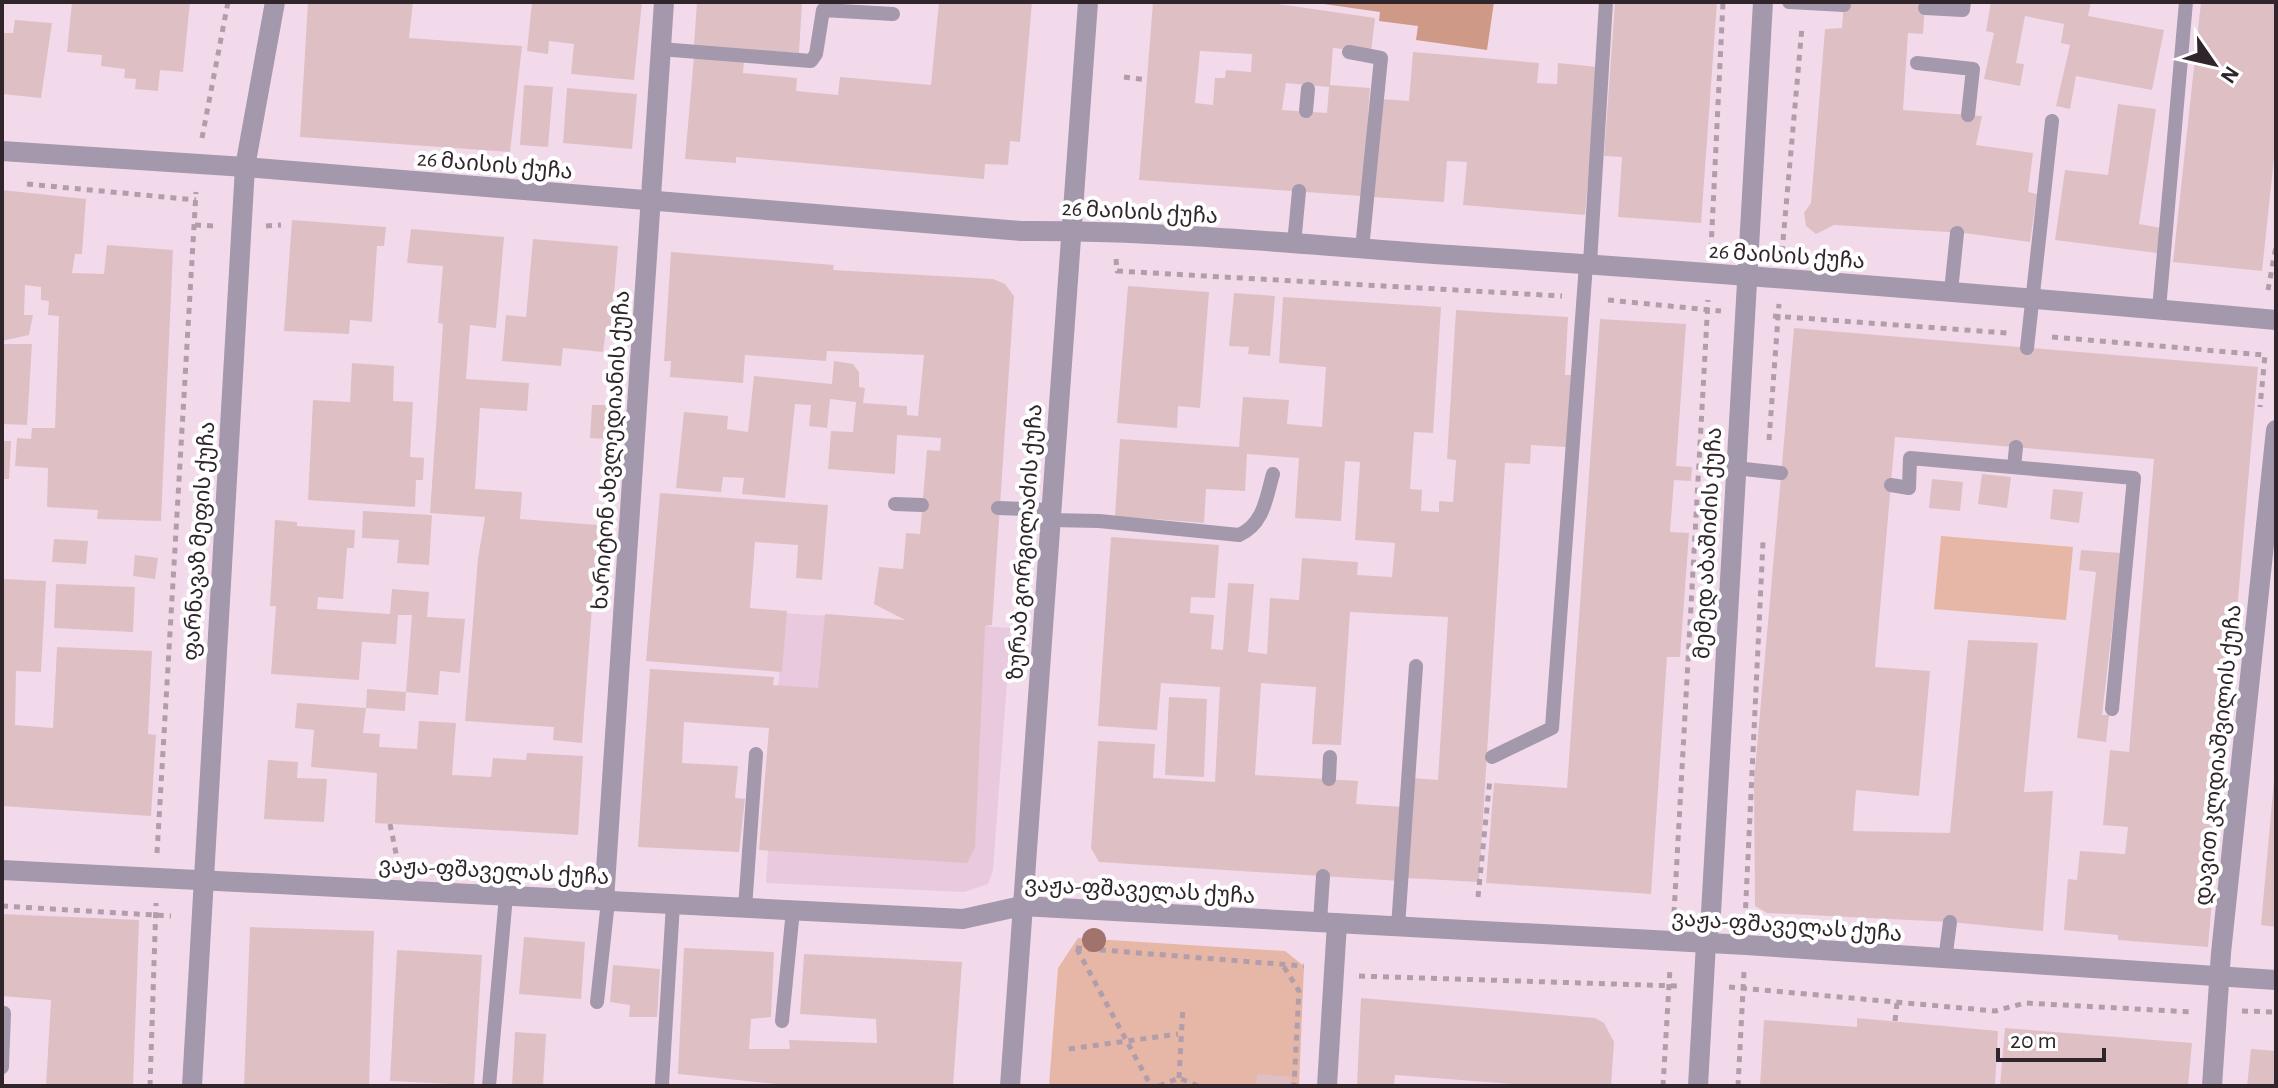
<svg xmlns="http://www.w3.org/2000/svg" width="2278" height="1088" font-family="'Alegreya Sans','Noto Sans Georgian',sans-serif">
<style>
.built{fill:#e8c9dd}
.green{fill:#e6b6a6}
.forest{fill:#ce9987}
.building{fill:#dec0c4;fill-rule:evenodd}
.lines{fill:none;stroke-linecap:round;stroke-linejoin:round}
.path{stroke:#b29eab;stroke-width:5;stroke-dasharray:6 6;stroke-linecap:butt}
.service{stroke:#a398ac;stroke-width:14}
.minor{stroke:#a398ac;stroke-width:20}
.tertiary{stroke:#a398ac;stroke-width:20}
.tree{fill:#a0736c}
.labels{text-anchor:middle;stroke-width:8;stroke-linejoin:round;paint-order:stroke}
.street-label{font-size:22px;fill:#2f252b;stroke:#fff}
</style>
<rect width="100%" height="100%" fill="#f3daea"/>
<polygon class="built" points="783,613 1011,628 993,870 988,884 964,892 766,883"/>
<g class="green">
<polygon points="1941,536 2073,547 2066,620 1934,609"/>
<polygon points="1078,938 1285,951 1304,966 1299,1086 1049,1086 1058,968"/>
</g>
<polygon class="forest" points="1310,2 1494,2 1487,50 1416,40 1418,26 1379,21 1380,12"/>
<g class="building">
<polygon points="72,2 190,2 183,72 160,70 158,91 135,89 136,79 124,78 125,69 101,66 102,55 67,52"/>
<polygon points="308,2 413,2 409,38 522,46 510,152 300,137"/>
<polygon points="532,2 642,2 634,80 571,74 574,44 549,41 548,54 527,51"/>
<polygon points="697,2 802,2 799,53 694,46"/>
<polygon points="939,2 1032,2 1020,142 1010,141 1008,165 985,164 984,179 736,157 736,163 685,159 694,56 744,60 743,73 797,78 796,91 838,95 840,77 931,85"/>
<path d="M1153,2H1265L1375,18L1371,52L1333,48L1330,85L1370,88L1362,196L1139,180ZM1200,51L1252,54L1251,72L1226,70L1225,78H1215L1213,105L1195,103ZM1286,83L1329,87L1327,113L1282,110Z"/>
<polygon points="1615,2 1717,2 1701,223 1618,217 1622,157 1604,156"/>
<polygon points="1844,2 1925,2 1923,34 1908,33 1903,110 1982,116 1976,145 2033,153 2028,192 2037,194 2030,242 1964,233 1834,225 1816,234 1806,226 1804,213 1811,203 1825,29 1842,28"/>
<polygon points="1991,2 2091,2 2088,16 2164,30 2152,90 2076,76 2070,109 2056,106 2070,45 2061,43 2064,24 2025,16 2016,63 2024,64 2020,86 1984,79 1994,33 1986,31"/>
<polygon points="2201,2 2276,2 2276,139 2262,271 2173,262"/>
<polygon points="15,20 52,23 41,98 2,94 2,33 13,33"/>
<polygon points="1413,52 1539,63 1537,83 1557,84 1558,63 1598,67 1585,215 1463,205 1467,162 1447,161 1444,202 1373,197 1381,99 1409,101"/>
<polygon points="524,85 553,87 548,147 520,145"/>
<polygon points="567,88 637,94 632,149 563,143"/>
<polygon points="2118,104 2156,109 2139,224 2161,228 2157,253 2055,240 2065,170 2108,175"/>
<polygon points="2,190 86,199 82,254 75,254 72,273 104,274 107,245 173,250 161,521 97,519 98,510 47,507 48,468 15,466 17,438 31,439 32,428 55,428 59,316 48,315 49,301 41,300 41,287 25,285 24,315 33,315 29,335 2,341"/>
<polygon points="292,220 386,227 384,246 377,246 372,322 350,320 349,334 284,331"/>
<polygon points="411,229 504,237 496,328 470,325 466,379 529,383 527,411 480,408 475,489 522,492 520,519 598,525 582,743 553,740 554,727 465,721 478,558 485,517 430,513 443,324 438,323 443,266 407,263"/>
<polygon points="533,239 618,246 611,329 606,329 603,352 563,348 561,366 502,361 506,315 526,317"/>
<polygon points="671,252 834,265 833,270 993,279 1005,284 1014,296 992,625 985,626 975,847 967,863 759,850 769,728 684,722 682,763 738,766 735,798 745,799 739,852 638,847 650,669 774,677 773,685 818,688 825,614 905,620 874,604 879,567 903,569 906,533 920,534 927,450 940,451 941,438 897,435 895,474 828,469 831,431 853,432 856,402 830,399 827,428 809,426 811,405 795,404 785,498 742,494 744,478 723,477 721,492 676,488 684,412 728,416 727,429 748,432 754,376 832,384 834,361 853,364 859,372 859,387 865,388 863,403 907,406 907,415 918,416 924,355 827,351 826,361 745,355 743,383 670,377 671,361 664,361"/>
<polygon points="1128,286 1209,292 1200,408 1178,406 1177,428 1117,423"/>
<polygon points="1234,293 1275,296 1270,356 1248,354 1249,347 1229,346"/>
<polygon points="1283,297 1441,307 1433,433 1414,432 1410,489 1422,490 1421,511 1439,512 1439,501 1453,502 1456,460 1447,459 1456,310 1568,317 1565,375 1571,375 1567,447 1531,445 1530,464 1505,463 1479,882 1406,878 1412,778 1438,780 1448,617 1350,612 1341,745 1312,744 1316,687 1261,683 1255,775 1358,781 1356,804 1405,807 1400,881 1099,862 1091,848 1098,741 1155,744 1153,778 1215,782 1220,687 1161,683 1157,730 1098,726 1111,537 1219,545 1215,598 1191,597 1190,613 1214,615 1211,649 1223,650 1228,583 1254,584 1248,652 1267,654 1270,598 1299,600 1302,558 1358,562 1357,575 1392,577 1395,543 1355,540 1360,462 1345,461 1341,521 1295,518 1299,458 1247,454 1245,491 1206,489 1204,523 1115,516 1120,439 1239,447 1243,397 1289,400 1287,424 1322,427 1326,367 1279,363"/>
<polygon points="1600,319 1686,324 1676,466 1692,467 1691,481 1674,480 1670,532 1689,533 1680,657 1667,657 1651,894 1486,883 1494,783 1567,788"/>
<polygon points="1794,328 2258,367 2208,947 2118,940 2118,935 2064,930 2068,879 2077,880 2080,851 2125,854 2128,827 2103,825 2110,750 2129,752 2154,459 1895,437 1875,667 1930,671 1919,796 1856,790 1853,831 1950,833 1968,640 2038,643 2024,792 2053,791 2043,931 1950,922 1767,913 1755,906 1754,781"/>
<polygon points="3,344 32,344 27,425 2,424"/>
<polygon points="352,363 394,366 393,401 413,402 410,457 424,458 423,480 416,480 415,507 308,500 313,400 350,402"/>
<polygon points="592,405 610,405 608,439 590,438"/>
<polygon points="2,441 11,441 9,479 2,479"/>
<polygon points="1982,474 2011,477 2007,508 1978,504"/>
<polygon points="1932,479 1963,482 1960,511 1929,508"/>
<polygon points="2053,489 2083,492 2079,523 2050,519"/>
<polygon points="660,493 828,505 822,580 796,578 798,545 755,542 750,608 787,611 782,672 646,661"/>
<polygon points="363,511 432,515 429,565 397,563 399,540 362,538"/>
<polygon points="275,520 297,522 297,526 355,530 354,548 347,548 343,599 318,597 317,609 390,614 392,589 429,592 427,617 465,619 460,673 440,671 438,695 406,692 412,615 398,615 396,644 362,642 359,680 271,674 276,606 270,606"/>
<polygon points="54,539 88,541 86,564 52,562"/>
<polygon points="2081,550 2121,553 2102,715 2109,715 2106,742 2077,738 2096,572 2079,570"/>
<polygon points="135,555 158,558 155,579 133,576"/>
<polygon points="2,579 46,581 41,672 16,671 15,725 53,728 57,647 152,651 148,734 156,735 151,816 2,806"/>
<polygon points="56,584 135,587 133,632 54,628"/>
<polygon points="367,689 406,692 405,711 366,708"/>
<polygon points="1169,697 1207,699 1204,777 1165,775"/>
<polygon points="297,703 366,708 363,733 380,734 379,747 417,749 419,721 456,723 452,775 491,777 493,758 526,760 527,753 583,756 578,835 375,823 377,773 311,767 314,730 295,728"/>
<polygon points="268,760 298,762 297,778 327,779 324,822 264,819"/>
<polygon points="2274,780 2276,780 2276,927 2261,925"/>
<polygon points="2,914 139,920 133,1086 46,1086 51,1000 2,996"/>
<polygon points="250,927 374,931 369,1086 244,1086"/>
<polygon points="524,937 585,942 581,999 519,994"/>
<polygon points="684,948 774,952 771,1017 751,1019 749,1049 790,1049 789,1040 877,1043 876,1019 800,1014 804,954 962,962 953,1086 796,1086 678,1074"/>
<polygon points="397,950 482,955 474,1085 390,1081"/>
<polygon points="613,965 660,969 657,1017 629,1017 630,1005 610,1002"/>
<polygon points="1361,998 1595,1018 1604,1023 1614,1042 1611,1086 1538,1086 1395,1075 1394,1086 1357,1086"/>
<polygon points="1857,1018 1998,1031 1995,1086 1760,1086 1764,1020 1857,1027"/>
<polygon points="2005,1028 2192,1043 2188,1086 2000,1086"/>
<polygon points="515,1032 546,1034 543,1086 512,1086"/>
<polygon points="2251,1049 2276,1051 2276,1086 2247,1086"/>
<polygon points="1257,1074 1291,1077 1290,1086 1256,1086"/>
</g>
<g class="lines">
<g class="path">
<polyline points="1124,77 1147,80"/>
<polyline points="202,138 228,2"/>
<polyline points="27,184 196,200"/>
<polyline points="195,225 215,226"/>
<polyline points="266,226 281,225"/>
<polyline points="1711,249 1723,2"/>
<polyline points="1782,252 1802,27"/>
<polyline points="1116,259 1117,271 1562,296"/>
<polyline points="2268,290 2276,246"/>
<polyline points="1608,300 1721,311"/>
<polyline points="1773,316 2007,333"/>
<polyline points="2052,337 2265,355 2260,407"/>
<polyline points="1769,440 1779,304"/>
<polyline points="390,824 398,863"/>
<polyline points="157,853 196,192"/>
<polyline points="1478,897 1490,778"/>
<polyline points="2,906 171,916"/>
<polyline points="1674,913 1708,300"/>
<polyline points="1745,920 1763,542"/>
<polyline points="1076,948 1304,966"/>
<polyline points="1077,949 1151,1086"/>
<polyline points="1284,967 1299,991 1294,1086"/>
<polyline points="1359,976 1677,986"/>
<polyline points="1729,987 1995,1011 2025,1003 2192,1012"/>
<polyline points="2242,1011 2276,1012"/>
<polyline points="1895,1021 1897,1003"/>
<polyline points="1069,1049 1178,1034"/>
<polyline points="1179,1078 1183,1006"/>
<polyline points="150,1086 156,903"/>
<polyline points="1159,1086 1179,1078 1198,1086"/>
<polyline points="1663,1086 1670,968"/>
<polyline points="1738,1086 1744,971"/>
</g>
<g class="service">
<polyline points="1789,2 1844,5"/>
<polyline points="1925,8 1963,10 1964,2"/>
<polyline points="660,49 811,61 816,54 823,10 893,14"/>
<polyline points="1349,52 1381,58 1362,249"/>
<polyline points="1917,63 1973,69 1968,115"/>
<polyline points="1306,111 1308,89"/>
<polyline points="1294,244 1299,191"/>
<polyline points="1590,263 1606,2"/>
<polyline points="1951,291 1957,233"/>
<polyline points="2159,309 2186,2"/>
<polyline points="2027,348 2052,121"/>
<polyline points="2014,467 2016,447"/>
<polyline points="1735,468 1781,473"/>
<polyline points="1891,485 1909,488 1910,458 2134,478 2112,709"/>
<polyline points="895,504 922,505"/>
<polyline points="998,508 1051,510"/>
<path d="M1050,520L1099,521L1239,535C1264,524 1266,498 1273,474"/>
<polyline points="1492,757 1552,728 1586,264"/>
<polyline points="1329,779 1330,757"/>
<polyline points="745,908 756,754"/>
<polyline points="1320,922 1323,876"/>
<polyline points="1398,927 1416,666"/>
<polyline points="1945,960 1950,922"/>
<polyline points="597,1002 608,901"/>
<polyline points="782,1021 793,910"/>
<polyline points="2,1067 4,1013"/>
<polyline points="662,1084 673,904"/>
<polyline points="489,1086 506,896"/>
</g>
<g class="minor">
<path d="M2,151L245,167L1021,231C1164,230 1308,245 1450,255C1726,273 2001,295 2276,320"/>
<polyline points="2,870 963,919 1021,906 1746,945 2276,980"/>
<polyline points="604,900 664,2"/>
<polyline points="192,1086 245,167 275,2"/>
<polyline points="1327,1086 1337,923"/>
<polyline points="1698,1086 1706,943 1711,913 1763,2"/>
<polyline points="2212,1086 2221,953 2276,430"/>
</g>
<polyline class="tertiary" points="1010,1086 1088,2"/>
</g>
<circle class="tree" cx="1094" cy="940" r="12"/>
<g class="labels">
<g class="street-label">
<text transform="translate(495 164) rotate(5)" y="8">26 მაისის ქუჩა</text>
<text transform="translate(1140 211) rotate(3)" y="8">26 მაისის ქუჩა</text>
<text transform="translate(1787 255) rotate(4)" y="8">26 მაისის ქუჩა</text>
<text transform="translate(610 450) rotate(-86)" y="8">ხარიტონ ახვლედიანის ქუჩა</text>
<text transform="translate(198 541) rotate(-86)" y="8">ფარნავაზ მეფის ქუჩა</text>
<text transform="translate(1024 542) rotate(-86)" y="8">ზურაბ გორგილაძის ქუჩა</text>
<text transform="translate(1707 543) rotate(-87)" y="8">მემედ აბაშიძის ქუჩა</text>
<text transform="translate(2217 755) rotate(-84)" y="8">დავით კლდიაშვილის ქუჩა</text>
<text transform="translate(494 870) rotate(3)" y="8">ვაჟა-ფშაველას ქუჩა</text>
<text transform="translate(1140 889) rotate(3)" y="8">ვაჟა-ფშაველას ქუჩა</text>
<text transform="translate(1787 925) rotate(4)" y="8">ვაჟა-ფშაველას ქუჩა</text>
</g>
</g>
<rect width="2278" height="1088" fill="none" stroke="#2f252b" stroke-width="8"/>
<g transform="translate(2214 64) rotate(124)" stroke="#ffffff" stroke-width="6" paint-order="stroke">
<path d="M0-6L14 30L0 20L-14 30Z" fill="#2f252b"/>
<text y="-12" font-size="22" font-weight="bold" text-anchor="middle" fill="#2f252b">N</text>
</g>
<path d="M1998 1048v12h106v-12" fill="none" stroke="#2f252b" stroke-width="4"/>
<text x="2010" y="1048" font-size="24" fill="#2f252b" stroke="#ffffff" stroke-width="6" paint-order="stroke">20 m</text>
</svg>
